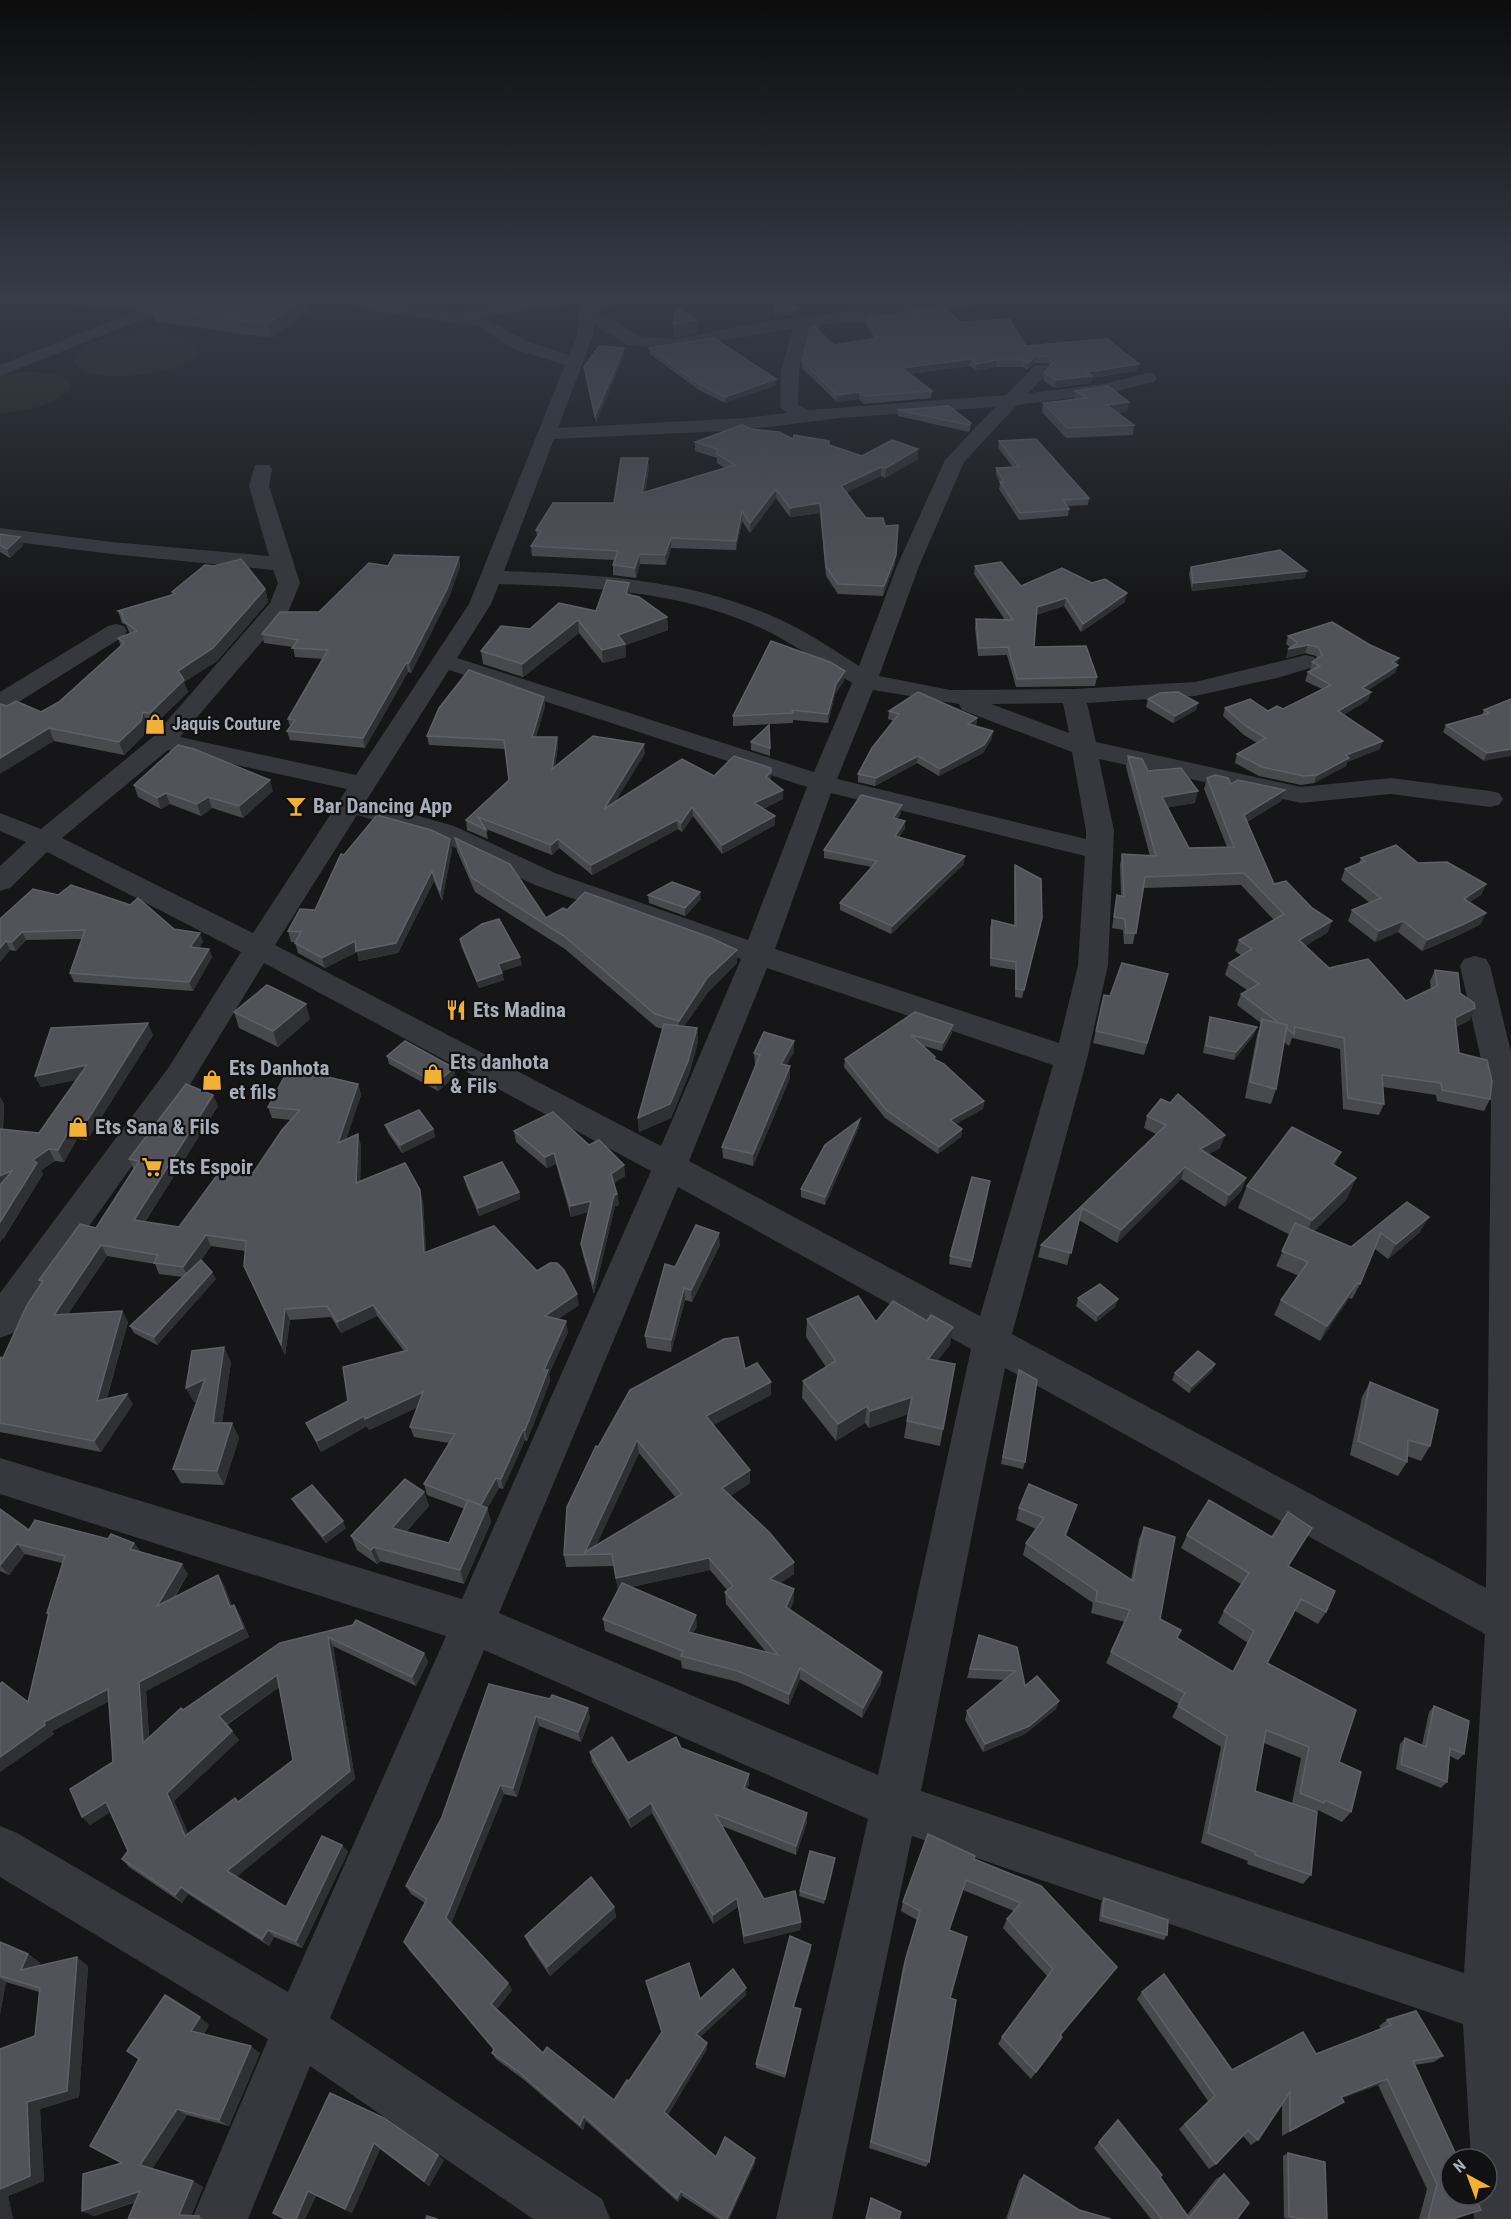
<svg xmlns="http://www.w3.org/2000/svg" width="1511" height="2219" font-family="'Roboto Condensed',sans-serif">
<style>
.green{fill:#1e261f}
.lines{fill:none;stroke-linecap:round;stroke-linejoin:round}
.minor{fill:#37383d;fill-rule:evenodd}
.wall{fill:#47494d;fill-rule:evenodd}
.shaded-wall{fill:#2f3033}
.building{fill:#525359;stroke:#5f6168;stroke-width:1.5;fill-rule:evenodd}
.labels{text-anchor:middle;stroke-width:4.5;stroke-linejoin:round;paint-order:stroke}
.far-poi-label{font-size:18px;font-weight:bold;fill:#a8adb8;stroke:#111113;text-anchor:start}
.poi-label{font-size:21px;font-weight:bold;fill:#a8adb8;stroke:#111113;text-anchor:start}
</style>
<rect width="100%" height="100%" fill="#161618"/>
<g class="green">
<path d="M158,331C174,333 188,333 198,346C197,349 197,352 195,355C179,375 99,384 79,368C77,366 76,363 74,360C89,333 131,332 158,331Z"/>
<path d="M29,371L62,376L69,382V390C49,408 25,411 0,413V375Z"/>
</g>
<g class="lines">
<g class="minor">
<polygon points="17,295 83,295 157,302 170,295 190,295 166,310 0,376 0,365 139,310 25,300"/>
<path d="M329,295H360L372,301L457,313L464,310L563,295H597V300L607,295H628L595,313L621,324L638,336L676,339L766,321L851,311H873L972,295H1010L1002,300L873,321L826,324L808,333L799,371L798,405L809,410L1006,395L1035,365H1047L1050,369L1029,393L1104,384L1148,373L1154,374L1157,378L1154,382L1104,394L1017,405L964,462L919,566L879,676L950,690L1074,689L1195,682L1306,655L1314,657L1318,662L1314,667L1277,678L1195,696L1087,703L1096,742L1301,787L1391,778L1490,791L1499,793L1503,799L1499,805L1490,807L1391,794L1301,803L1099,759L1114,831L1108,965L1087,1059L1012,1334L1486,1588L1491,1103L1460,966L1464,959L1475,956L1486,959L1490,966L1511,1052V2219H1474L1473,2195H1487V2159H1471L1463,2024L912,1836L832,2219H776L868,1819L484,1650L330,2018L602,2199L610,2219H533L310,2066L248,2219H192L268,2039L0,1877V1826L17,1833L288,1992L446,1636L0,1494V1458L462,1599L651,1171L264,963L191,1083L13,1333L0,1338V1293L169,1067L241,952L47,852L10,888L0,891V866L26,842L0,831V813L41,829L154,736L270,603L278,583L273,570L112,554L0,540V528L112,542L269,556L249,486L255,465H269L272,469L269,486L300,583L289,610L180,737L356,775L469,604L565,365L514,349L478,326L368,310L346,301L331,298ZM580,302L577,336L569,355L526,341L483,317ZM594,325L628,345L676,349L793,328L781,371L780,407L787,413L745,418L558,428L593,336ZM995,407L945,460L897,566L859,666C831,648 803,629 772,616C689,579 594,574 504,571L554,439L745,430L840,418ZM499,584C585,587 674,590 754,625C789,640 820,663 852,683L814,772L457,658L491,604ZM449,670L807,787L748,940L555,873L454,826L366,801ZM873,690L959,704L962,710L1072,752L1086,831V839L837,779ZM1063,703L1069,733L991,704ZM168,750L347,789L253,933L62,838ZM831,793L1085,856L1078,965L1059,1043L775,949ZM357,815L434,838L535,885L741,959L661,1146L275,945ZM767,968L1053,1065L980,1316L689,1161ZM678,1187L971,1349L878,1775L499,1613ZM1005,1368L1485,1634L1464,1973L921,1791Z"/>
<polygon points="116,624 124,626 127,631 124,636 9,708 0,710 0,692 108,626"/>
</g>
</g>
<g class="wall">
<polygon points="304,298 307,312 271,338 155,321 151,307"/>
<polygon points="913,310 961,322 1026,346 1137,371 1092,378 1091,383 1054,388 1043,380 1044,373 1050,366 1047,363 1035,363 1027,370 1022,367 996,367 975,371 970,366 910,374 932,391 931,398 864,404 859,399 837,402 802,368 802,361 834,345 874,339 866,324 867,317 913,313"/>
<polygon points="697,320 697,333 674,337 673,324"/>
<polygon points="624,348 624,355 596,423 585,374 584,367"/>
<polygon points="649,348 776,379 776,385 725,403 699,390 650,354"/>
<polygon points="1075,391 1129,402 1127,411 1118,413 1134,425 1133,435 1066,438 1042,412 1043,403 1074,399"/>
<polygon points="898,410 971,423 970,430 969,432 898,416"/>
<polygon points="751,429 793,439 829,441 829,445 862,456 918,459 885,478 881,476 847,492 895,564 883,596 838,594 826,576 820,513 790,517 776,498 750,533 742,521 736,550 671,548 666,565 640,564 636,578 613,575 613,565 614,560 532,556 531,546 537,537 536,530 614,503 649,467 645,492 725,468 717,463 717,458 695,451 695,442"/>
<polygon points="999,441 1089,498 1088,505 1068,506 1069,509 1068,516 1019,520 999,489 1000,483 996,474 996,468 1013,467 998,448"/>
<polygon points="0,534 23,545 10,558 0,552"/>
<polygon points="459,557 460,566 449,597 411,673 408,672 365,748 290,740 287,731 290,727 288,719 323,659 295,657 293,647 264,643 262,634 319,612 388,566"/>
<polygon points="975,566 1021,586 1125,602 1081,632 1064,606 1036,615 1034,647 1097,677 1095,686 1016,687 1007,655 978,656 975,628 976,619 1005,620 974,574"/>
<polygon points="1191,567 1305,578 1192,591 1189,574"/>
<polygon points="629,583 630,595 667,617 668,630 626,645 626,657 603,663 579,633 523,677 483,664 481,651 530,629 596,611"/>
<polygon points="265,589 268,602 217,661 184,682 188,692 154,725 147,724 145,734 124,755 54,741 7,706 41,712 59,702 121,647 118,638 130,634 126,625 122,623 118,611 173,595 172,592"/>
<polygon points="1288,636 1398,665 1395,673 1367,690 1371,692 1368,700 1343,715 1380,749 1347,762 1346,766 1314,783 1301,785 1259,776 1235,763 1237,754 1257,743 1244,735 1223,716 1225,708 1268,711 1283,709 1322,689 1305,681 1308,672 1310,671 1312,662 1317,659 1316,656 1305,653 1286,658 1291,648 1286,644"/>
<polygon points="845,671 844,681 835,694 828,723 793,720 793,723 733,726 733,716"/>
<polygon points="544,697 545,706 536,737 557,737 558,746 555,766 645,753 615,802 714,776 771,781 783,790 783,799 763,809 775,825 722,854 693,816 682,832 678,829 592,875 559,848 552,855 486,829 488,839 467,830 466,820 509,780 505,749 429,745 427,736"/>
<polygon points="1148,699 1198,703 1196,710 1173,723 1146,707"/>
<polygon points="1511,699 1484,761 1443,732 1446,725 1482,715 1484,710"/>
<polygon points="889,711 977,718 976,725 975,726 992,738 983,753 939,776 917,763 875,786 858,782 858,774 894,721 888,719"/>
<polygon points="751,742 770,748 770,756 751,750"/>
<polygon points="1128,756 1195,803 1167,807 1189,848 1227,847 1204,789 1207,778 1231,784 1285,790 1281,801 1247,822 1274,884 1328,932 1305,946 1329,968 1406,1001 1431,989 1430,981 1435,970 1460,993 1470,1020 1456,1027 1459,1053 1490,1099 1484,1111 1437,1101 1436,1095 1383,1087 1384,1104 1379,1115 1343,1109 1340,1049 1292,1038 1289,1046 1284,1042 1276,1089 1271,1104 1245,1098 1257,1035 1261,1023 1237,1005 1241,994 1247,990 1225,975 1229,963 1242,956 1235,951 1239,940 1274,920 1241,885 1144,888 1133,944 1124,944 1123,930 1112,928 1117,895 1121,896 1120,865 1122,854 1150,856 1126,767"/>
<polygon points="134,785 273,791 243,818 212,808 201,816 170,804 161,809 138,797"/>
<polygon points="901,813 897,819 905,828 899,837 964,864 891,934 840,910 840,903 872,867 824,858 824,850"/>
<polygon points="455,838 546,918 567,910 737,963 708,992 684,1026 697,1028 698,1042 689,1074 671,1118 639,1132 638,1118 663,1029 656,1027 565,949 475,892 457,851"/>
<polygon points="452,849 442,901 434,881 398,953 359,961 357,952 325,968 298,953 295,942 291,942 288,931 315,910"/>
<polygon points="1361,858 1418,863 1486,884 1481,895 1469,902 1481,924 1459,935 1422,951 1398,932 1375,942 1348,921 1352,910 1370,903 1341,880 1345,869 1359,864"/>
<polygon points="1015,865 1041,925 1022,998 1015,997 1015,970 990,966 990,928 992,920 1014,926 1014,873"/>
<polygon points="648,895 701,899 685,916 649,903"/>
<polygon points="0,919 174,929 203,942 199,948 209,949 212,957 193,991 74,982 70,973 82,939 26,940 16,951 10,950 0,962"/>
<polygon points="460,939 522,965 501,971 504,980 479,988 461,946"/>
<polygon points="1168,974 1144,1055 1093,1043 1104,995 1110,996"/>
<polygon points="234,1012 310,1019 278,1047 239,1028"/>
<polygon points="915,1012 952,1033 942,1051 924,1046 935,1057 935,1060 984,1101 983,1109 955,1124 962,1129 961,1137 938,1154 885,1118 844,1067 845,1059"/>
<polygon points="1210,1017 1254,1035 1234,1060 1203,1053 1208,1025"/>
<polygon points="153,1035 87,1140 77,1139 64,1162 55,1161 41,1170 43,1174 3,1239 0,1097 4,1104 3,1130 39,1133 76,1080 41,1087 35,1076"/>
<polygon points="794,1041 794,1052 786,1065 790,1066 790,1078 753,1166 723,1158 722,1147 756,1065 755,1065 754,1053"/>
<polygon points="387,1056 454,1068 455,1076 438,1091 389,1064"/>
<polygon points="358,1084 361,1095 346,1139 361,1145 360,1181 423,1201 426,1252 537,1271 579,1305 558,1319 568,1332 549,1374 550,1381 527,1441 525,1440 503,1489 499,1488 487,1508 491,1522 464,1584 380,1561 377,1564 357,1550 351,1536 424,1492 429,1506 406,1532 449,1543 465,1509 427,1495 424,1484 449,1443 414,1437 410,1427 418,1407 369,1430 367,1426 321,1452 311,1433 306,1423 348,1401 404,1351 377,1316 341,1333 331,1317 290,1320 285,1355 244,1266 245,1251 211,1246 201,1260 216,1279 157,1345 134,1333 130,1326 183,1277 159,1274 155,1264 107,1256 68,1314 122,1311 128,1322 107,1398 133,1404 101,1452 0,1432 0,1357 3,1358 41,1284 39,1280 96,1228 134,1170 129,1159 218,1106 145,1222 179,1227 253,1173 291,1120 272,1118 268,1107"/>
<polygon points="1147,1116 1220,1148 1209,1154 1246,1178 1241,1191 1225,1207 1181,1179 1117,1243 1079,1220 1067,1265 1038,1257 1041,1245 1156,1134 1144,1128"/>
<polygon points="385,1125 433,1129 435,1137 402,1153 388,1133"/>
<polygon points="859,1127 825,1205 801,1197 801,1189"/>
<polygon points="514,1131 589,1145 624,1165 625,1176 614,1183 617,1194 619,1205 615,1206 594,1294 583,1255 581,1244 588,1212 571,1217 556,1164 547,1168 516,1142"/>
<polygon points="1335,1166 1356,1178 1346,1200 1314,1231 1351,1247 1407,1202 1420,1232 1388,1259 1375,1249 1360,1284 1352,1299 1349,1298 1320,1341 1274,1315 1281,1300 1299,1276 1276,1266 1290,1235 1238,1208 1247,1186"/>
<polygon points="464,1177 519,1192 520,1199 479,1216 466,1185"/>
<polygon points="990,1181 971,1268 949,1264 950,1256"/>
<polygon points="720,1245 692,1302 685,1300 671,1352 647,1348 645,1336 675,1267"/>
<polygon points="1078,1298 1118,1299 1115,1307 1096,1322 1076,1306"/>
<polygon points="807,1319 876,1322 950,1345 937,1361 955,1364 940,1446 904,1438 908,1414 869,1428 865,1423 836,1441 802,1398 803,1381 826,1367 806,1337"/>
<polygon points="231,1362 222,1423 232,1423 239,1438 224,1485 181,1483 173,1469 197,1401 194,1402 186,1388"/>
<polygon points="1215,1364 1212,1371 1189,1393 1172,1380 1175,1373"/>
<path d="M745,1369L771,1395L713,1425L750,1470V1483L730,1496L794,1562V1574L780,1583L794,1601L790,1609L881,1683L862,1718L800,1679L789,1705L738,1682L682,1668L681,1661L605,1631L603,1619L618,1590L614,1566L566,1567L564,1555L598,1447ZM639,1453L676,1498L596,1545ZM710,1570L727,1590L725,1592L726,1604L766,1652L693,1633L697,1626L631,1587Z"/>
<polygon points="1017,1377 1025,1462 1023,1469 1001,1464"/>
<polygon points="1370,1382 1430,1446 1421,1461 1407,1456 1407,1462 1398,1476 1350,1455 1362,1397"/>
<polygon points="292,1499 346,1528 326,1543 296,1506"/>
<path d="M1019,1508L1073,1517L1066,1536L1131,1579L1139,1539L1144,1527L1160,1619L1177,1638L1232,1672L1248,1643L1218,1623L1224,1611L1241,1584L1181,1548L1187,1535L1272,1537L1305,1540L1288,1566L1326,1612L1318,1624L1295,1611L1267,1663L1339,1762L1351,1812L1342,1822L1318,1810L1317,1812L1311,1875L1303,1884L1247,1864L1248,1861L1201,1843L1221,1747L1172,1717L1179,1704L1106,1663L1125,1622L1091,1613L1093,1603L1023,1555L1026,1543L1036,1529L1016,1520ZM1264,1743L1301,1758L1292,1803L1255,1791Z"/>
<path d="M0,1509L29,1530L108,1539L134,1543L140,1551L188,1574L175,1597L218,1575L224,1585L232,1606L240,1615L249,1637L146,1691L149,1737L183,1710L353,1625L424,1653L428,1662L416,1686L333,1646L355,1779L236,1877L286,1907L342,1845L348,1852L302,1948L274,1937L269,1946L188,1894L182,1903L129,1867L122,1859L128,1851L110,1812L90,1825L113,1762L109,1701L52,1731L54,1734L0,1772V1684L28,1702L48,1615L47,1613L62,1563L25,1554L9,1575L0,1571ZM279,1687L293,1760L239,1802L188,1834L174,1801L239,1740L227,1725Z"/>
<polygon points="979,1635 1017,1647 1025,1686 1059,1701 1056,1709 1025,1734 983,1752 965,1720 967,1711 1005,1680 967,1678"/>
<polygon points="550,1699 588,1708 590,1718 581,1742 539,1726 517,1797 504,1794 451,1924 508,1983 512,1990 497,2009 543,2053 614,2100 629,2081 662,2032 646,1981 700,1999 746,1988 746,1995 700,2037 707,2049 668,2115 716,2157 755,2163 729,2219 718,2219 682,2196 678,2202 586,2121 583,2130 523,2079 496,2059 492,2053 494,2050 409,1950 404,1942 425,1903 411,1894 406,1886 442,1817"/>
<polygon points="1434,1706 1464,1754 1458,1760 1450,1756 1447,1782 1441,1788 1396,1769 1400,1744 1405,1738 1422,1745 1429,1712"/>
<polygon points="681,1748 749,1774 749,1784 747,1789 807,1822 796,1855 722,1826 764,1899 801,1922 800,1930 744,1944 738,1907 713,1924 652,1813 631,1828 592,1762 590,1752 628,1763"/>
<polygon points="974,1859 1117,1967 1111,1975 1061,2035 1062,2037 1031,2079 998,2044 1002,2037 1048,1977 1003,1928 1007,1919 1014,1911 963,1890 949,1930 950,1998 929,2162 926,2167 869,2148 903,1966 917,1920 901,1911 903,1902"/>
<polygon points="834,1864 824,1904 799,1896 800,1891"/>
<polygon points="1104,1898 1167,1935 1164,1940 1099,1921 1101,1903"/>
<polygon points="614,1907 616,1917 550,1976 529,1945 525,1936"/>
<polygon points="0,1942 28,1954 40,1963 39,1965 88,1966 79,2097 40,2109 44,2181 8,2196 13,2219 0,2219 35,2036 39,1992 6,1982 0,2014"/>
<polygon points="811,1945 811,1950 794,2007 800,2013 785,2078 756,2068 756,2064"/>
<polygon points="1142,1992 1232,2070 1316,2054 1381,2029 1379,2026 1387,2020 1443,2056 1434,2062 1414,2065 1481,2210 1453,2219 1419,2219 1427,2189 1378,2085 1342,2098 1335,2107 1282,2136 1282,2103 1258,2140 1251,2145 1243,2136 1216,2164 1209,2169 1179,2129 1208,2101 1137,1999"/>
<polygon points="209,2025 204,2034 260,2053 229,2126 187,2115 152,2169 193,2181 203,2187 191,2216 199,2216 204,2219 128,2219 136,2202 94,2216 82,2211 122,2163 90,2146"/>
<polygon points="330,2093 438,2155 444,2160 429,2186 380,2149 352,2213 316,2196 305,2219"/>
<polygon points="1118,2120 1187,2215 1216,2179 1224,2174 1237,2219 1151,2219 1094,2148"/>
<polygon points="1288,2153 1327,2219 1287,2219 1284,2218 1283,2156"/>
<polygon points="1024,2175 1079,2210 1111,2219 1006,2219 1019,2180"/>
</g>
<g class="shaded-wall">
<polygon points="795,295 835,295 835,298 789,303 789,296"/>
<polygon points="1134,295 1153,295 1133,298"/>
<polygon points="304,298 307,312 271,338 268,324"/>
<polygon points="797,309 797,315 775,318 775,312"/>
<polygon points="697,320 697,333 676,337 675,324"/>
<polygon points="624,348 624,355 596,423 595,416"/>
<polygon points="1036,356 1035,363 1027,370 1028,363"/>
<polygon points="971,359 970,366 902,375 902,368"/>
<polygon points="997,360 996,367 975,371 976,364"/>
<polygon points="1139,364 1137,371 1092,378 1091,383 1054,388 1056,380 1087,372"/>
<polygon points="776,379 776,385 725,403 725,397"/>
<polygon points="859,392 859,399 837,402 837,395"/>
<polygon points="1129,402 1127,411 1106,415 1107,405"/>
<polygon points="918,449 918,459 885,478 886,468"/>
<polygon points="648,458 649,467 643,502 642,493"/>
<polygon points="881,467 881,476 841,495 841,486"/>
<polygon points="776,489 776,498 750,533 750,523"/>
<polygon points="820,503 820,513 790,517 790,508"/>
<polygon points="742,511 742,521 736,550 736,541"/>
<polygon points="20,537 23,545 10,558 7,549"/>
<polygon points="671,538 671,548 666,565 665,555"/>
<polygon points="639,554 640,564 636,578 635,568"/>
<polygon points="896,555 895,564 883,596 884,586"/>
<polygon points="459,557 460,566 449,597 411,673 409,663"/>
<polygon points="1307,571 1305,578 1192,591 1193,583"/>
<polygon points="629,583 630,595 626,594"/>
<polygon points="265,589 268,602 217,661 184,682 188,692 154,725 150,713 178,671"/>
<polygon points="1127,593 1125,602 1081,632 1083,624"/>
<polygon points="1066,598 1064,606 1035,615 1037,607"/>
<polygon points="667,617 668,630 626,645 626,657 603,663 602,650 618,635"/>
<polygon points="578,620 579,633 523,677 522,664"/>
<polygon points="1308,645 1305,653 1286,658 1288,649"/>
<polygon points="1399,658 1396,666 1392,662"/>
<polygon points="406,663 408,672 365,748 363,738"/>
<polygon points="1398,665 1395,673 1359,696 1362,688"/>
<polygon points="845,671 844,681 835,694 828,723 828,714 836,684"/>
<polygon points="1371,692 1368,700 1335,719 1338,711"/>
<polygon points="544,697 545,706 533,746 532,737"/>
<polygon points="1198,703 1196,710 1173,723 1175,716"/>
<polygon points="143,712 147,724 145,734 124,755 119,742"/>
<polygon points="977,718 976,725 967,732 968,724"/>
<polygon points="49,728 54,741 0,774 0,758"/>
<polygon points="993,731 992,738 983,753 939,776 940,769"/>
<polygon points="557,737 558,746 553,778 552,769"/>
<polygon points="1383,741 1380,749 1347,762 1346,766 1314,783 1317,775 1346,755"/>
<polygon points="644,744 645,753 605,818 604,809"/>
<polygon points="1511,749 1511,756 1484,761 1487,753"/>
<polygon points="918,756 917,763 875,786 876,778"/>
<polygon points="771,772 771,781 766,777"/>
<polygon points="270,780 273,791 243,818 239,806"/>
<polygon points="783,790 783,799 754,813 754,803"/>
<polygon points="1285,790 1281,801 1241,826 1244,815"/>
<polygon points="1198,791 1195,803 1160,809 1162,797"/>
<polygon points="166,793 170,804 161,809 157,798"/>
<polygon points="208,797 212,808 201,816 197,804"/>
<polygon points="902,805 901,813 892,825 893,818"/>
<polygon points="692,807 693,816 682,832 681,823"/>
<polygon points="775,816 775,825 722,854 722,845"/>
<polygon points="677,820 678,829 592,875 591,865"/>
<polygon points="905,821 905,828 894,844 895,836"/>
<polygon points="450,839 452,849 442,901 440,891"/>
<polygon points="558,839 559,848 552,855 551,845"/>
<polygon points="965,856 964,864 891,934 892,926"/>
<polygon points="432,871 434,881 398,953 359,961 357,952 325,968 322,958 355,941"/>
<polygon points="1486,884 1481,895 1459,909 1464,899"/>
<polygon points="700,892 701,899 685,916 685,908"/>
<polygon points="1486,913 1481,924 1459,935 1422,951 1427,940"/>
<polygon points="1332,921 1328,932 1295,952 1299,940"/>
<polygon points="1403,921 1398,932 1375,942 1379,931"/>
<polygon points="22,932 26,940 16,951 12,942"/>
<polygon points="200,933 203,942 193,956 190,947"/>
<polygon points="6,941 10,950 0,962 0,948"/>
<polygon points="209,949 212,957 193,991 189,982"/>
<polygon points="737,950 737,963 708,992 679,1034 679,1021 707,978"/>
<polygon points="520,957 522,965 499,972 498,964"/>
<polygon points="502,973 504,980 479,988 477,981"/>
<polygon points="306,1004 310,1019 278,1047 273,1031"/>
<polygon points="1475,1008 1470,1020 1449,1030 1455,1018"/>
<polygon points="148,1023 153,1035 87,1140 82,1129"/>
<polygon points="953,1025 952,1033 942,1051 943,1043"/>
<polygon points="1257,1027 1254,1035 1234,1060 1236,1052"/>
<polygon points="697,1028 698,1042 689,1074 671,1118 639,1132 638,1118"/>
<polygon points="794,1041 794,1052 780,1076 781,1064"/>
<polygon points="87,1065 92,1077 41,1087 35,1076"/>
<polygon points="790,1066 790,1078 753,1166 753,1154"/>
<polygon points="454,1068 455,1076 438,1091 436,1083"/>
<polygon points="358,1084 361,1095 341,1155 338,1143"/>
<polygon points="213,1095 218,1106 139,1231 134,1220"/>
<polygon points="0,1097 4,1104 2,1140 0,1136"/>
<polygon points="984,1101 983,1109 949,1128 950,1120"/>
<polygon points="860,1119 859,1127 825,1205 825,1197"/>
<polygon points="71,1127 77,1139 64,1162 58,1150"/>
<polygon points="433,1129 435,1137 402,1153 400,1145"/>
<polygon points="962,1129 961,1137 938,1154 939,1147"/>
<polygon points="358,1134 361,1145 360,1194 356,1183"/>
<polygon points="1225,1135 1220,1148 1196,1162 1200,1149"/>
<polygon points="49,1149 55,1161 41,1170 43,1174 0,1243 0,1222 33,1160"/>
<polygon points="1341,1152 1331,1174 1332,1164"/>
<polygon points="554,1153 556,1164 547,1168 545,1157"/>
<polygon points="624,1165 625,1176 612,1185 611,1174"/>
<polygon points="1185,1167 1181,1179 1117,1243 1121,1230"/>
<polygon points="13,1170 0,1191 0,1176"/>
<polygon points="1246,1178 1241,1191 1225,1207 1229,1195"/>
<polygon points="1356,1178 1346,1200 1303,1242 1312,1220"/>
<polygon points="420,1190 423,1201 427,1264 424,1253"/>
<polygon points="519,1192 520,1199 479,1216 478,1208"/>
<polygon points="617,1194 619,1205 615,1206 594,1294 593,1283 614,1195"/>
<polygon points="591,1201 592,1211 571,1217 570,1206"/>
<polygon points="1429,1217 1420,1232 1388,1259 1396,1244"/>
<polygon points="719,1233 720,1245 692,1302 691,1290"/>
<polygon points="206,1235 211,1246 189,1278 183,1267"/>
<polygon points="101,1245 107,1256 60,1326 54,1315"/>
<polygon points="212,1272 216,1279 157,1345 154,1337"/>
<polygon points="1357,1283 1349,1298 1320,1341 1327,1326"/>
<polygon points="684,1288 685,1300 671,1352 671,1340"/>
<polygon points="577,1294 579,1305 547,1327 545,1316"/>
<polygon points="1118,1299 1115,1307 1096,1322 1098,1315"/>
<polygon points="373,1305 377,1316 341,1333 337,1322"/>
<polygon points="285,1309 290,1320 285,1355 281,1344"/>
<polygon points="122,1311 128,1322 103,1411 97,1401"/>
<polygon points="566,1321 568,1332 549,1374 550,1381 527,1441 525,1430 544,1370"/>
<polygon points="953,1327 950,1345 925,1376 928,1359"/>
<polygon points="224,1347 231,1362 220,1437 213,1423"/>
<polygon points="1215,1364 1212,1371 1189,1393 1192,1386"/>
<polygon points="205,1379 212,1394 194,1402 186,1388"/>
<polygon points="771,1382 771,1395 706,1429 706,1416"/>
<polygon points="423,1392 427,1403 369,1430 365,1419"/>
<polygon points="127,1394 133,1404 101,1452 94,1441"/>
<polygon points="912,1397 909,1414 869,1428 870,1411"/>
<polygon points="867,1406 865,1423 836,1441 838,1424"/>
<polygon points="364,1416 367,1426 321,1452 317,1441"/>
<polygon points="232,1423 239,1438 224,1485 217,1471"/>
<polygon points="523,1430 525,1440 503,1489 501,1479"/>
<polygon points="637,1440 639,1453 592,1555 585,1552"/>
<polygon points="750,1470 750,1483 723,1501 722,1488"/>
<polygon points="496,1478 499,1488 483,1516 480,1506"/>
<polygon points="424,1492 429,1506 397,1541 392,1528"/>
<polygon points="487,1508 491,1522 464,1584 460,1570"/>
<polygon points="343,1521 346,1528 326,1543 323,1536"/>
<polygon points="134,1543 141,1553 130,1549"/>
<polygon points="17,1544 25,1554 9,1575 0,1565"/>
<polygon points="374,1547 380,1561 377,1564 371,1550"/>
<polygon points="709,1558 710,1570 618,1590 616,1578"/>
<polygon points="794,1562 794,1574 770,1591 770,1579"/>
<polygon points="182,1564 188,1574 163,1615 157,1606"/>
<polygon points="218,1575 224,1585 236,1617 230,1607"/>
<polygon points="794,1589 794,1601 786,1618 786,1607"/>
<polygon points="234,1605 240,1615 249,1637 146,1691 150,1751 143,1743 139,1682"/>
<polygon points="696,1615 697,1626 689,1643 688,1632"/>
<polygon points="328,1637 333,1646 355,1779 234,1879 227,1871 350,1771"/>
<polygon points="424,1653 428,1662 416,1686 412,1677"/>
<polygon points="800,1668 800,1679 789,1705 789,1694"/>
<polygon points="882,1672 881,1683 862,1718 863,1708"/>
<polygon points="277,1675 283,1685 225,1725 219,1716"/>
<polygon points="108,1689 116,1698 52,1731 54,1734 0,1772 0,1757 44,1722"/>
<polygon points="1059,1701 1056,1709 1025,1734 983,1752 985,1744"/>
<polygon points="588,1708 590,1718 581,1742 578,1732"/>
<polygon points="536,1716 539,1726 517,1797 513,1788"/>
<polygon points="232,1731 239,1740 174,1801 193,1844 185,1836 167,1793"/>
<polygon points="749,1774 749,1784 744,1798 744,1788"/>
<polygon points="500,1785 504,1794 450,1926 446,1918"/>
<polygon points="106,1802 114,1810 90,1825 82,1817"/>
<polygon points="651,1803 652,1813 631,1828 629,1818"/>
<polygon points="807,1813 807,1822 796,1855 796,1846"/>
<polygon points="342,1845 348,1852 302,1948 296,1941"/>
<polygon points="181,1887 188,1894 182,1903 175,1895"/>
<polygon points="737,1898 738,1907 713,1924 713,1915"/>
<polygon points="614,1907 616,1917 550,1976 547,1967"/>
<polygon points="801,1922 800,1930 744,1944 744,1936"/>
<polygon points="268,1930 274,1937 269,1946 262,1939"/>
<polygon points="811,1945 811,1950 792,2011 793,2007"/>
<polygon points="28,1954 40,1963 33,1978 21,1970"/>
<polygon points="77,1957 88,1966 79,2097 40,2109 44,2181 8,2196 13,2219 0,2219 0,2189 27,2102"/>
<polygon points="1117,1967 1111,1975 1055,2042 1060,2035"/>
<polygon points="0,1978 6,1982 0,2014"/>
<polygon points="508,1983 512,1990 495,2011 491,2004"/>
<polygon points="746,1988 746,1995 697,2040 696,2034"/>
<polygon points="200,2017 209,2025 201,2038 191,2031"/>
<polygon points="707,2043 707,2049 666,2118 664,2112"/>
<polygon points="251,2046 260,2053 229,2126 219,2120"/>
<polygon points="1387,2079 1378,2085 1332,2102 1341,2097"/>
<polygon points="1344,2102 1335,2107 1282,2136 1290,2131"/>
<polygon points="177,2109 187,2115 151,2171 140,2165"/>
<polygon points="584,2116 586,2121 583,2130 580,2125"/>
<polygon points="374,2143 380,2149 352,2213 345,2209"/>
<polygon points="438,2155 444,2160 429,2186 424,2181"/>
<polygon points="755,2158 755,2163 729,2219 727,2219"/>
<polygon points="193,2181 203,2187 190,2219 179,2215"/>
<polygon points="140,2191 151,2196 94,2216 82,2211"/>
<polygon points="308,2191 316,2196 305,2219 296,2219"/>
<polygon points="681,2191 682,2196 678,2202 677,2198"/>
</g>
<g class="building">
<polygon points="172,295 279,295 304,298 268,324 151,307"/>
<polygon points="777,295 784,295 797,309 775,312"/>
<polygon points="941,306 961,322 1009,319 1026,346 1107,339 1139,364 1087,372 1092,376 1056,380 1044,373 1053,362 1048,356 1036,356 1028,363 1023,360 997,360 976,364 971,359 902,368 932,391 864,396 859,392 837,395 802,361 810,328 814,326 834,345 877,338 867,317 915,313 913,310"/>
<polygon points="677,308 697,320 673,324"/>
<polygon points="714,338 776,379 725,397 699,384 649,348"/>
<polygon points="599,346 624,348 595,416 584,367"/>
<polygon points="1108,386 1129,402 1107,405 1134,425 1067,428 1043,403 1087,398 1075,391"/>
<polygon points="949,406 971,423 969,425 898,410"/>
<polygon points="742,425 751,429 779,432 793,439 794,435 829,441 829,445 862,456 892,440 918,449 886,468 881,467 841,486 866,518 883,518 885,526 898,525 896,555 884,586 838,584 826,567 820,503 790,508 776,489 750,523 742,511 736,541 671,538 665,555 639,554 635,568 613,565 618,551 531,546 541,531 536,530 553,503 614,503 621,458 648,458 642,493 735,465 717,454 717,449 695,442"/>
<polygon points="1036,439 1089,498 1063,500 1069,509 1020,513 1000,482 1004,482 996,468 1019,467 999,441"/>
<polygon points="0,534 20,537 7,549 0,545"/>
<polygon points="1280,550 1307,571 1193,583 1191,567"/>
<polygon points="394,555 459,557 447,589 409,663 406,663 363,738 287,731 295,720 288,719 328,650 292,648 298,640 262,634 280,612 319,612 369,563 388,566"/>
<polygon points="241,559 265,589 213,648 178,671 184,680 150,713 143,712 141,721 119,742 49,728 0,758 0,704 7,706 16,701 41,712 59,702 124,643 118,638 137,631 124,621 122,613 118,611 175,594 172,592 205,565 214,566"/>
<polygon points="1001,562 1021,586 1062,568 1092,583 1105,579 1127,593 1083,624 1066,598 1037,607 1034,647 1086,646 1097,677 1017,679 1008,647 979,648 976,619 1013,620 975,566"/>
<polygon points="607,580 629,583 626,594 639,597 667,617 618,635 625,644 602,650 578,620 522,664 481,651 501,626 530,629 559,603 596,611"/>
<polygon points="1332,622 1370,645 1399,658 1392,662 1398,665 1362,688 1371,692 1338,711 1383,741 1346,755 1349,758 1317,775 1304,776 1262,767 1237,754 1266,738 1247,727 1225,708 1250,699 1268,711 1277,706 1283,709 1331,685 1308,672 1320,666 1312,662 1322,655 1318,647 1308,645 1288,649 1298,643 1288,636"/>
<polygon points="771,641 830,662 845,671 836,684 828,714 792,710 793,713 733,716"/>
<polygon points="469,670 544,697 532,737 557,737 552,769 593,736 644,744 604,809 682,759 714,776 734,756 771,768 771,772 766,777 783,790 754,803 775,816 722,845 692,807 681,823 677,820 591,865 558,839 551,845 478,817 486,830 466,820 509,780 504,740 427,736 439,708"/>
<polygon points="918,692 977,718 968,724 993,731 984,745 940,769 918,756 876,778 858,774 872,748 899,714 889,711"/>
<polygon points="1178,692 1198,703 1175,716 1148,699 1160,693"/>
<polygon points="1511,699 1511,749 1487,753 1446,725 1489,713 1484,710"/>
<polygon points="769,725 770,748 751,742"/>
<polygon points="178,745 194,749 270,780 239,806 208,797 197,804 166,793 157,798 134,785"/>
<polygon points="1128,756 1142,759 1148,771 1181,768 1198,791 1162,797 1189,848 1234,847 1207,778 1215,775 1228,778 1231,784 1238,780 1285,790 1244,815 1274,884 1286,881 1312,908 1332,921 1299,940 1329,968 1368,959 1406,1001 1437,986 1435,970 1458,973 1460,993 1474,1003 1475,1008 1455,1018 1459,1053 1487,1060 1492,1081 1490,1099 1442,1090 1441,1083 1382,1075 1384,1104 1348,1098 1344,1038 1295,1027 1294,1034 1287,1029 1287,1025 1279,1023 1241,994 1259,984 1229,963 1252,949 1239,940 1284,914 1244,873 1145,877 1136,933 1126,933 1125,919 1114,917 1117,895 1124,897 1122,854 1156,856"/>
<polygon points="861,795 902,805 893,818 905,821 895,836 965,856 892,926 840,903 877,861 824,850"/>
<polygon points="377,815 431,830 450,839 440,891 432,871 396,943 356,951 355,941 322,958 295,943 301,932 288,931 300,909 315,910 341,854 344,855"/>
<polygon points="455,838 510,864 546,918 563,908 567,910 585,892 709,937 737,950 707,978 679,1021 655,1014 564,936 472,878"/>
<polygon points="1396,845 1418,863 1447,862 1486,884 1464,899 1486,913 1464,924 1427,940 1403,921 1379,931 1352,910 1381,898 1345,869 1365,861 1361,858"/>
<polygon points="1015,865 1041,879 1042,918 1024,990 1016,989 1016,962 991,958 992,920 1016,926"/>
<polygon points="672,882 700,892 685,908 648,895"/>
<polygon points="71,885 130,905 138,898 174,929 200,933 190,947 209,949 189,982 70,973 85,930 22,932 12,942 6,941 0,948 0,919 33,889 58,895"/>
<polygon points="499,919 520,957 498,964 502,973 477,981 460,939 482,924"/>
<polygon points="1122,963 1168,974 1147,1043 1096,1031 1104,995 1110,996"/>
<polygon points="267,985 306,1004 273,1031 234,1012"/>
<polygon points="915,1012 953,1025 943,1043 911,1035 935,1057 934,1059 944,1064 984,1101 950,1120 962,1129 939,1147 886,1110 845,1059"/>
<polygon points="1210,1017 1257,1027 1236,1052 1206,1046"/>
<polygon points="1262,1019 1287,1025 1276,1089 1250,1082"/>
<polygon points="148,1023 82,1129 71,1127 58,1150 49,1149 33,1160 37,1163 0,1222 0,1185 13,1170 0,1176 0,1129 39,1133 87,1065 35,1076 51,1028"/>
<polygon points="664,1024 697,1028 688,1061 670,1104 638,1118"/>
<polygon points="764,1032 794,1041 781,1064 790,1066 753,1154 722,1147 760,1055 754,1053"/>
<polygon points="405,1041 454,1068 436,1083 387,1056"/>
<polygon points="289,1068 358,1084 338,1143 358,1134 356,1183 405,1163 420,1190 424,1253 494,1226 537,1271 550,1263 557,1263 564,1270 577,1294 545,1316 566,1321 544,1370 548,1370 525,1430 523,1430 501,1479 496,1478 481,1505 468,1500 468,1501 424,1484 455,1434 410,1427 423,1392 365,1419 364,1416 317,1441 306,1423 348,1401 343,1367 408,1350 373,1305 337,1322 327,1306 285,1309 281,1344 244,1266 246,1241 206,1235 183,1267 154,1263 158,1255 101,1245 54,1315 122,1311 97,1401 127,1394 94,1441 0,1423 0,1357 3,1358 27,1305 43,1281 39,1280 80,1224 96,1228 139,1161 129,1159 186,1084 213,1095 134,1220 179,1227 223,1167 253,1173 282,1130 300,1110 268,1107"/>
<polygon points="1178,1094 1225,1135 1200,1149 1246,1178 1229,1195 1185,1167 1121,1230 1082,1208 1071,1253 1041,1245 1166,1125 1147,1116 1161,1099 1170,1103"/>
<polygon points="419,1110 433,1129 400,1145 385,1125"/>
<polygon points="553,1112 589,1145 599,1140 624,1165 611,1174 617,1194 614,1195 593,1283 581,1244 591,1201 570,1206 554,1153 545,1157 514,1131"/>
<polygon points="860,1119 825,1197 801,1189 825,1145"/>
<polygon points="1292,1127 1341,1152 1332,1164 1356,1178 1312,1220 1247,1186"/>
<polygon points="502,1162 519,1192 478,1208 464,1177"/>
<polygon points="972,1177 990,1181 972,1261 950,1256"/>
<polygon points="1407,1202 1429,1217 1396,1244 1381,1233 1360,1284 1357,1283 1327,1326 1281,1300 1308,1262 1282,1251 1295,1223 1351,1247"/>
<polygon points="696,1225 719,1233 691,1290 684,1288 671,1340 645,1336 665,1264 675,1267"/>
<polygon points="201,1260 212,1272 154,1337 130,1326"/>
<polygon points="1100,1284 1118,1299 1098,1315 1078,1298"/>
<polygon points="858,1296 876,1322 893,1301 927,1321 931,1315 953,1327 928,1359 955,1364 943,1429 907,1421 912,1397 870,1411 867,1406 838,1424 803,1381 836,1361 807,1319"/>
<path d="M738,1337L745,1369L757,1363L771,1382L706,1416L750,1470L722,1488L769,1532L794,1562L770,1579L794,1589L786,1607L882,1672L863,1708L800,1668L789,1694L738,1671L681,1656L683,1651L603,1619L622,1583L696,1615L688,1632L778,1655L725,1592L733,1586L709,1558L616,1578L612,1554L564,1555L567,1507L596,1446L598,1447L630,1390L724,1339ZM637,1440L682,1494L585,1552Z"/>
<polygon points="224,1347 213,1423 232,1423 217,1471 173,1469 205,1379 186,1388 192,1351"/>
<polygon points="1198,1351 1215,1364 1192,1386 1175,1373"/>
<polygon points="1019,1370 1037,1380 1025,1462 1003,1457"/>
<polygon points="1370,1382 1438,1410 1430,1446 1408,1440 1407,1462 1358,1441"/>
<polygon points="405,1479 424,1492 392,1528 449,1543 468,1500 487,1508 460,1570 374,1547 371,1550 351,1536"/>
<polygon points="1029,1484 1077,1505 1065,1535 1133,1581 1144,1527 1175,1537 1160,1619 1181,1630 1177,1638 1233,1672 1254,1631 1224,1611 1249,1573 1187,1535 1209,1500 1272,1537 1288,1512 1312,1528 1288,1566 1335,1591 1326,1612 1301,1599 1267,1663 1356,1710 1339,1762 1361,1772 1351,1812 1325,1800 1324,1803 1300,1793 1309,1747 1266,1730 1255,1791 1317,1812 1311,1875 1255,1855 1255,1852 1208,1833 1227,1736 1178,1706 1185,1693 1111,1652 1130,1610 1096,1601 1097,1591 1026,1543 1044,1518 1019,1508"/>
<polygon points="312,1485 343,1521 323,1536 292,1499"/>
<path d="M0,1509L29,1530L35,1520L108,1539L111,1534L134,1543L130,1549L182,1564L157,1606L218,1575L230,1607L234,1605L243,1628L139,1682L143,1743L181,1708L183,1710L280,1643L353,1625L356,1620L424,1653L412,1677L328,1637L350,1771L227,1871L286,1907L322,1836L342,1845L296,1941L268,1930L262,1939L181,1887L175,1895L122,1859L128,1851L106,1802L82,1817L70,1789L113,1762L108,1689L44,1722L45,1725L0,1757V1684L2,1682L28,1702L49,1613H47L65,1556L17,1544L0,1565ZM277,1675L293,1760L238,1802L235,1798L185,1836L167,1793L232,1731L219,1716Z"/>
<polygon points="979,1635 1017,1647 1025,1686 1037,1676 1059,1701 1029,1726 985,1744 967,1711 1015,1671 970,1669"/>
<polygon points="489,1684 550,1699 552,1695 588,1708 578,1732 536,1716 513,1788 500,1785 446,1918 508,1983 491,2004 543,2053 547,2047 614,2100 627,2080 629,2081 662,2032 646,1981 689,1963 700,1999 733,1969 746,1988 696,2034 707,2043 664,2112 716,2157 725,2137 755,2158 727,2219 723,2219 681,2191 677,2198 584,2116 580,2125 519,2072 492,2053 494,2049 404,1942 427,1899 406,1886 442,1817"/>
<polygon points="1434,1706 1469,1721 1464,1754 1450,1748 1447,1782 1401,1764 1405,1738 1426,1747"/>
<polygon points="612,1737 628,1763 676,1737 681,1748 749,1774 744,1788 807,1813 796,1846 715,1814 764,1899 795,1891 801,1922 744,1936 737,1898 713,1915 651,1803 629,1818 590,1752"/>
<polygon points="928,1834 975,1856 974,1859 1041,1886 1117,1967 1060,2035 1062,2037 1036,2072 1002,2037 1053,1969 1007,1919 1021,1903 966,1880 949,1930 967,1937 950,1998 956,2000 929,2162 871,2142 906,1958 920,1911 903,1902"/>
<polygon points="810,1851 835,1858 825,1899 800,1891"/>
<polygon points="591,1877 614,1907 547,1967 525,1936"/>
<polygon points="1104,1898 1168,1920 1167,1935 1102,1916"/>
<polygon points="790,1936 811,1945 793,2007 801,2009 785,2074 756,2064"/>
<polygon points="0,1942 28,1954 21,1970 77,1957 67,2091 27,2102 30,2176 0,2189 0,2049 35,2036 40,1988 0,1976"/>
<polygon points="1164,1974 1232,2070 1303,2032 1316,2054 1391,2025 1387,2020 1416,2011 1443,2056 1413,2061 1458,2159 1451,2159 1451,2195 1474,2195 1481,2210 1452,2219 1428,2219 1437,2184 1387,2079 1341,2097 1344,2102 1290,2131 1290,2092 1258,2140 1248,2130 1216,2164 1185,2124 1215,2096 1142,1992"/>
<polygon points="165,1995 200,2017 191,2031 251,2046 219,2120 177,2109 140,2165 193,2181 179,2215 199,2216 198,2219 128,2219 140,2191 82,2211 83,2174 122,2163 90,2146 139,2059 127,2051"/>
<polygon points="330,2093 384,2118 438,2155 424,2181 374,2143 345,2209 308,2191 296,2219 285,2219 273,2213"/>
<polygon points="1118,2120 1162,2175 1160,2177 1189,2218 1224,2174 1249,2203 1237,2219 1162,2219 1099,2142"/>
<polygon points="1288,2153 1325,2162 1327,2219 1301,2219 1289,2216"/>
<polygon points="1024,2175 1079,2210 1111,2219 1009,2219"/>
<polygon points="871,2198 901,2212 899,2219 866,2219"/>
<polygon points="427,2216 437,2219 426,2219"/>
</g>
<linearGradient id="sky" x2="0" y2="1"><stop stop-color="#0c0c0d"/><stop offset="0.49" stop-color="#363c48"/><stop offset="1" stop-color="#363c48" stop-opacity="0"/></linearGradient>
<rect width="1511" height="606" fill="url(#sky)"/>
<defs>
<g id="shop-bare" transform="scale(1.62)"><path d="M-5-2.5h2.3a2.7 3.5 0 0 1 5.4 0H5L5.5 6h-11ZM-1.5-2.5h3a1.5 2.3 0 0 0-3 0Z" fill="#f2b134" stroke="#111113" stroke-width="2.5" paint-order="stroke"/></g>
<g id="bar-bare" transform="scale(1.62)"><path d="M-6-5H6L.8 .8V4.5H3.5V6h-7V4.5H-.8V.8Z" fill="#f2b134" stroke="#111113" stroke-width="2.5" paint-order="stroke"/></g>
<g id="restaurant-bare" transform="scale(1.62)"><path d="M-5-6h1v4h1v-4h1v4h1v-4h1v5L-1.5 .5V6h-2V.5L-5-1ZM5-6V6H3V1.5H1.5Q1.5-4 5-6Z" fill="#f2b134" stroke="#111113" stroke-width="2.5" paint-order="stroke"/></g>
<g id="supermarket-bare" transform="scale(1.62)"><path d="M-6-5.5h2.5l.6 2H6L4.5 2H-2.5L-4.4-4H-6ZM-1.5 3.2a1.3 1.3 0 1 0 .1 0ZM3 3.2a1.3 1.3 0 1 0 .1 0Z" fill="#f2b134" stroke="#111113" stroke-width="2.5" paint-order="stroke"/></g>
</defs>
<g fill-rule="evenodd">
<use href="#shop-bare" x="155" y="724"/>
<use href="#bar-bare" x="296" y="806"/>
<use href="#restaurant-bare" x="456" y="1010"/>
<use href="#shop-bare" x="433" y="1074"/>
<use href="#shop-bare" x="212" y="1080"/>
<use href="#shop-bare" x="78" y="1127"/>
<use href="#supermarket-bare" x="152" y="1167"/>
</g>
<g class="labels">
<g class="far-poi-label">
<text x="172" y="730">Jaquis Couture</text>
</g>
<g class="poi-label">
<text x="313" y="813">Bar Dancing App</text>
<text x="473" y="1017">Ets Madina</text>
<text x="450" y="1069">Ets danhota<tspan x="450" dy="24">&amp; Fils</tspan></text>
<text x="229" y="1075">Ets Danhota<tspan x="229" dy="24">et fils</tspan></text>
<text x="95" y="1134">Ets Sana &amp; Fils</text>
<text x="169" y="1174">Ets Espoir</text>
</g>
</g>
<g transform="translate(1469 2177) rotate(319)"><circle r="28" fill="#111113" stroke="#4d4f55" stroke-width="1.5"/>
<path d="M0-4.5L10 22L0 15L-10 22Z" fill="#f2b134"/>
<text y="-9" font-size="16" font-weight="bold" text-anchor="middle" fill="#a8adb8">N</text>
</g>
</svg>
